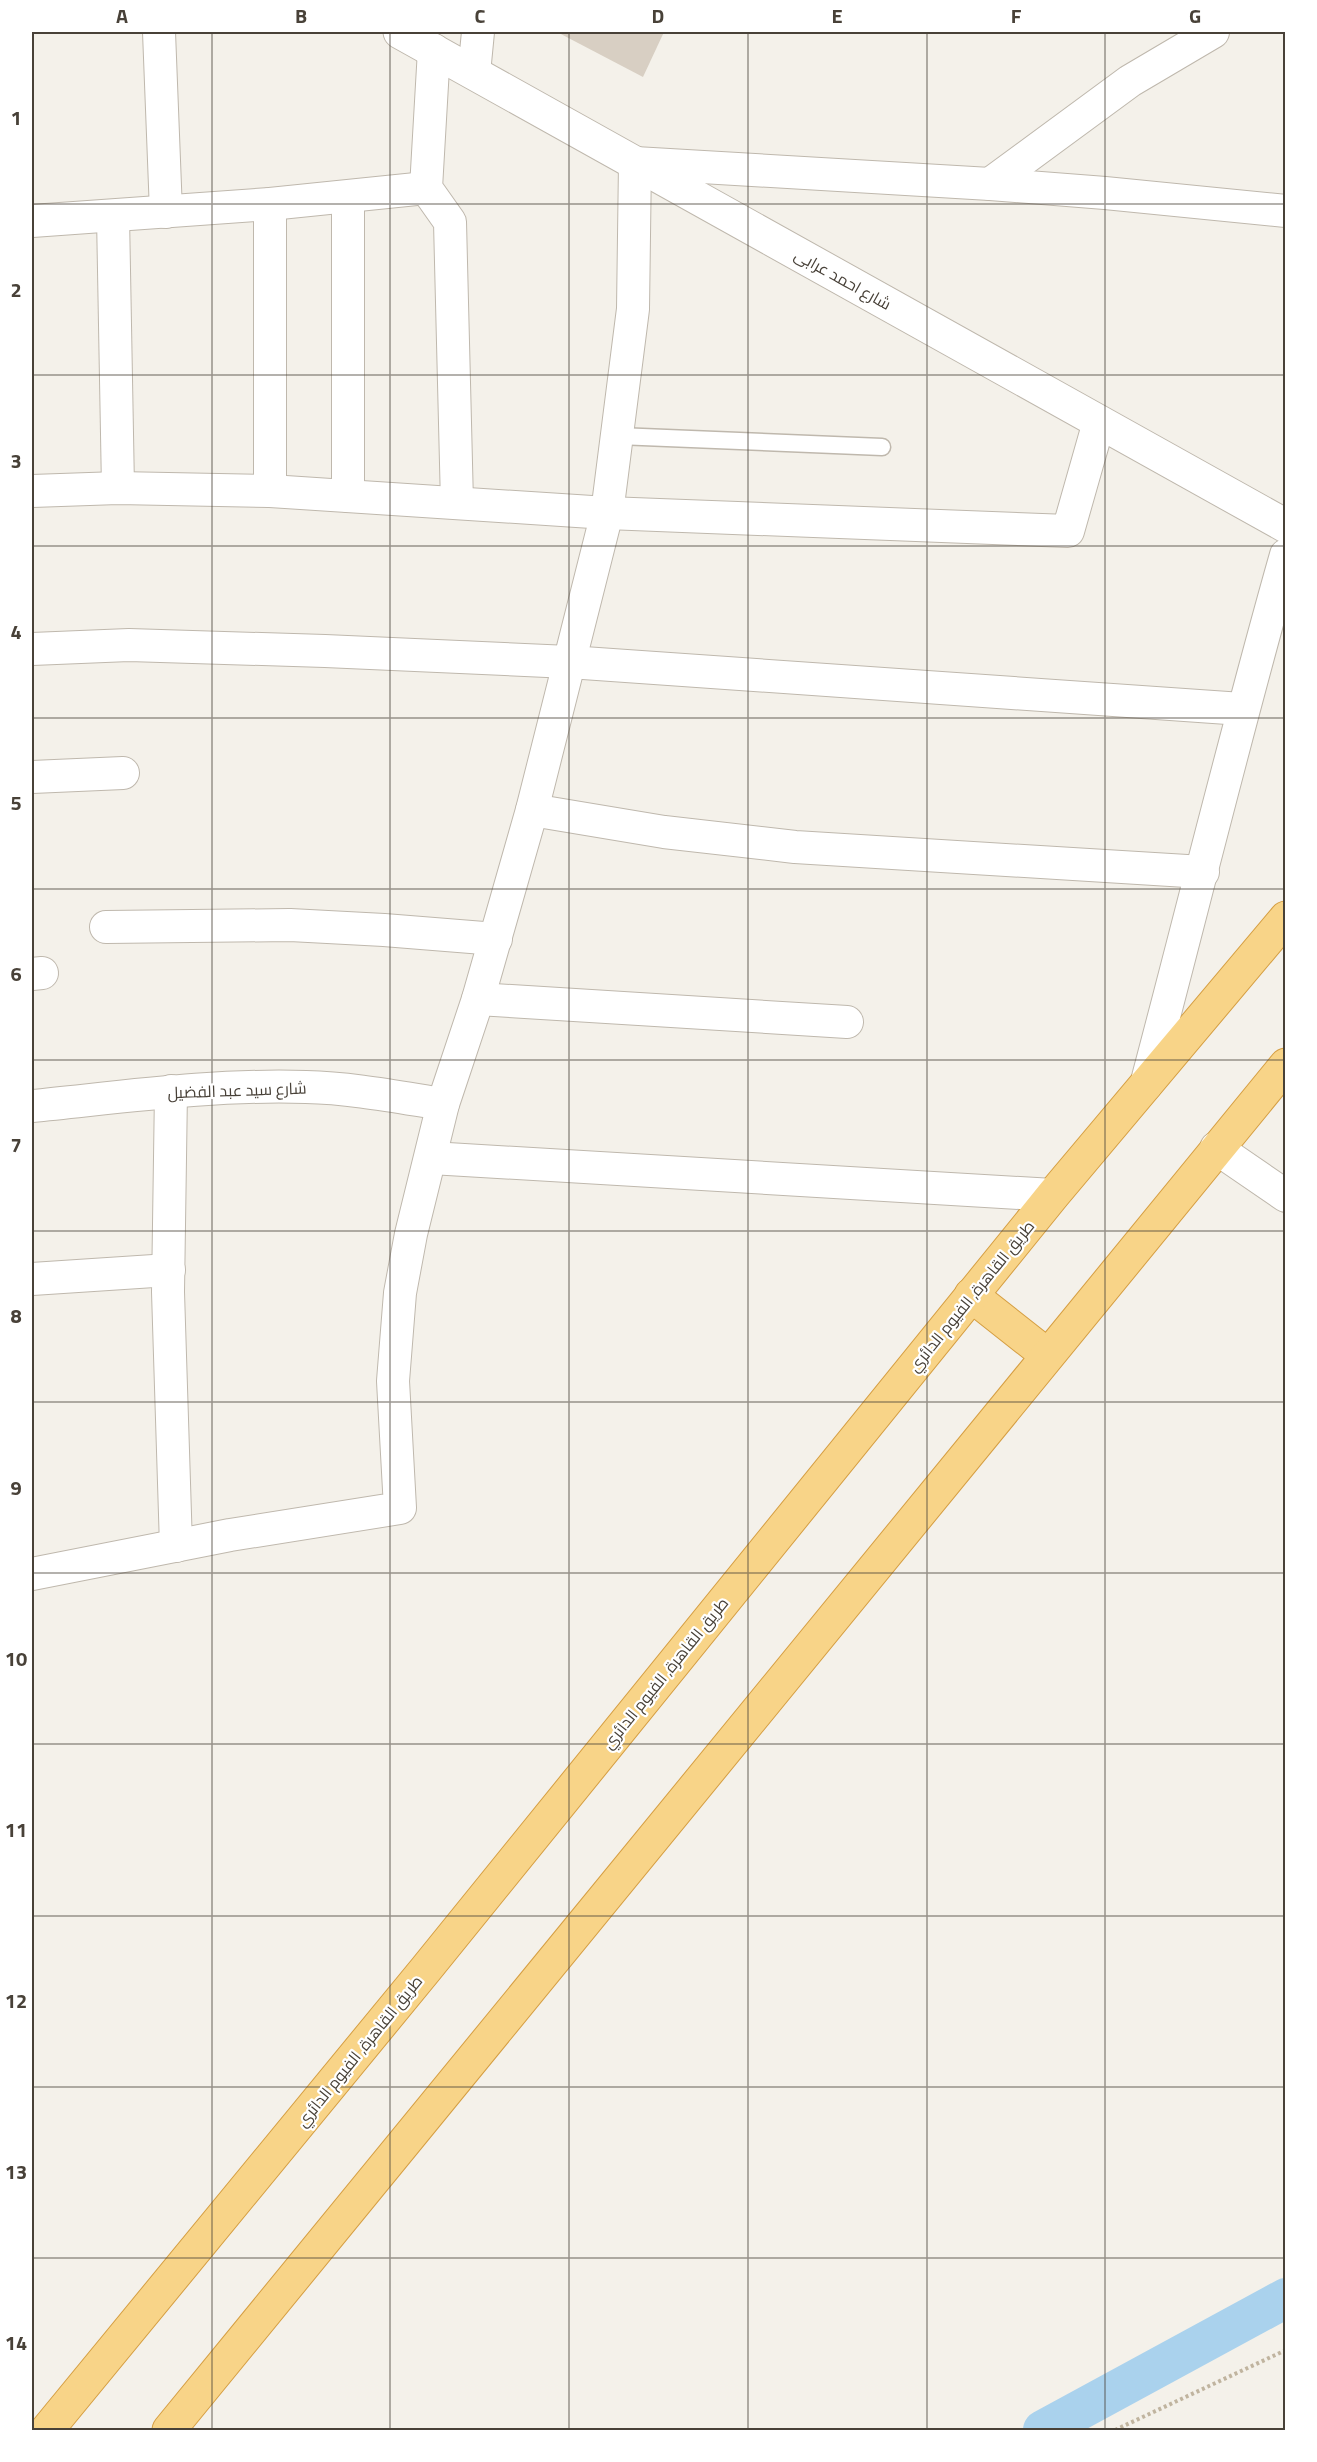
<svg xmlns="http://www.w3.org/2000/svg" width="1317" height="2462" font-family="'Titillium Web',Cairo,sans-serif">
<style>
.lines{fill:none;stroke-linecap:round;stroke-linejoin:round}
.canal{stroke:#aad2ed;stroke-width:40}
.building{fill:#d8cfc3}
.service-casing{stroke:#bfb8ad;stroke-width:19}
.minor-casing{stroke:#bfb8ad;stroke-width:34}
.tertiary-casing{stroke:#bfb8ad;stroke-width:35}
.trunk-casing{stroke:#d59e42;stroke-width:35}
.path{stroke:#c0b49f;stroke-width:4;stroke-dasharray:3 3;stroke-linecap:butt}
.service{stroke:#fff;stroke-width:16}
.minor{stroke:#fff;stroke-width:32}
.tertiary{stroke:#fff;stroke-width:33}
.trunk{stroke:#f8d488;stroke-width:33}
.grid{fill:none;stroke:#484138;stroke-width:1.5;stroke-opacity:0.55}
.labels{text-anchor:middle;stroke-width:4.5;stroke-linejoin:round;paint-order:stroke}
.street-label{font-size:16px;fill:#484138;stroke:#fff}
.neatline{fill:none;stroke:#484138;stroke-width:2}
.grid-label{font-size:20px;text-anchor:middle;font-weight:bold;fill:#484138}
</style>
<rect width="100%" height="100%" fill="#f4f1ea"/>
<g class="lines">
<polyline class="canal" points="1043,2430 1286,2298"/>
</g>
<polygon class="building" points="557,32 664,32 643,77"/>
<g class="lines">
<g class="service-casing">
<polyline id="service" points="618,436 882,447"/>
</g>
<g class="minor-casing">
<g id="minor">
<polyline points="159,32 166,212"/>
<polyline points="434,50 426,188 450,222 457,503"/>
<polyline points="474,73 478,32"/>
<polyline points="990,184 1130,81 1213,32"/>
<polyline points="348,197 348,496"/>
<polyline points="270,204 270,491"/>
<polyline points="113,216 118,488"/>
<polyline points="32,221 270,204 426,188"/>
<polyline points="32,491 118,488 270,491 607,513 1068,531 1099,422"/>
<polyline points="32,649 129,645 325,651 569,662 1242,709"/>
<polyline points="32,777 123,773"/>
<polyline points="532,810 664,832 795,847 1203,872"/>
<polyline points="106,927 290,925 384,930 496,939"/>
<polyline points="32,974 42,973"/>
<polyline points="478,999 847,1022"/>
<path d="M1146,1085C1193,908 1236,731 1286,555"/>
<polyline points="171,1091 168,1292 176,1546"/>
<path d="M32,1106C123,1097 214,1084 306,1087C352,1088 398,1097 443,1104"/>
<polyline points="1216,1148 1286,1196"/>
<polyline points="431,1158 1053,1195"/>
<polyline points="32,1279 169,1270"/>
<polyline points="32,1574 230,1535 400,1508 393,1381 400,1293 411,1234 443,1104 478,999 532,810 607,513 633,309 635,163 990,184 1105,193 1286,211"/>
</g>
</g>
<g class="tertiary-casing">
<polyline id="tertiary" points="400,32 1286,526"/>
</g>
<g class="trunk-casing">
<g id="trunk">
<polyline points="971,1295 1047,1355"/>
<polyline points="47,2430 426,1969 1053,1195 1286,918"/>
<polyline points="169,2430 1286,1065"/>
</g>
</g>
<polyline class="path" points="1115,2430 1286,2350"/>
<use href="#service" class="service"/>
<use href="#minor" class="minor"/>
<use href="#tertiary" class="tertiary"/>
<use href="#trunk" class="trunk"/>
</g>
<path class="grid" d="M212,32V2430M390,32V2430M569,32V2430M748,32V2430M927,32V2430M1105,32V2430M32,204H1286M32,375H1286M32,546H1286M32,718H1286M32,889H1286M32,1060H1286M32,1231H1286M32,1402H1286M32,1573H1286M32,1744H1286M32,1916H1286M32,2087H1286M32,2258H1286"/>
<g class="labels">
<g class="street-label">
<text transform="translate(843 279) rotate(29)" y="6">شارع احمد عرابى</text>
<text transform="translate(237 1090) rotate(-2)" y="6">شارع سيد عبد الفضيل</text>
<text transform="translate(971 1296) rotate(-51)" y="6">طريق القاهرة, الفيوم الدائري</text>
<text transform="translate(665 1673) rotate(-51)" y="6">طريق القاهرة, الفيوم الدائري</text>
<text transform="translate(359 2051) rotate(-51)" y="6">طريق القاهرة, الفيوم الدائري</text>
</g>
</g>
<rect width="1317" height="2462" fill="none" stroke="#ffffff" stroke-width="66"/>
<rect x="33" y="33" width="1251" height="2396" class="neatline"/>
<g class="grid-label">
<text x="122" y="23">A</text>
<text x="301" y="23">B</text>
<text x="480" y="23">C</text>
<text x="658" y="23">D</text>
<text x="837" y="23">E</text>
<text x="1016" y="23">F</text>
<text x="1195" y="23">G</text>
<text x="16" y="125">1</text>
<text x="16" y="297">2</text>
<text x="16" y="468">3</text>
<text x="16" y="639">4</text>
<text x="16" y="810">5</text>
<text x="16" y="981">6</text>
<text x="16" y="1152">7</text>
<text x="16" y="1323">8</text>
<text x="16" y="1495">9</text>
<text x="16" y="1666">10</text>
<text x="16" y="1837">11</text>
<text x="16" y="2008">12</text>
<text x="16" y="2179">13</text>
<text x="16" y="2350">14</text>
</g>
</svg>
